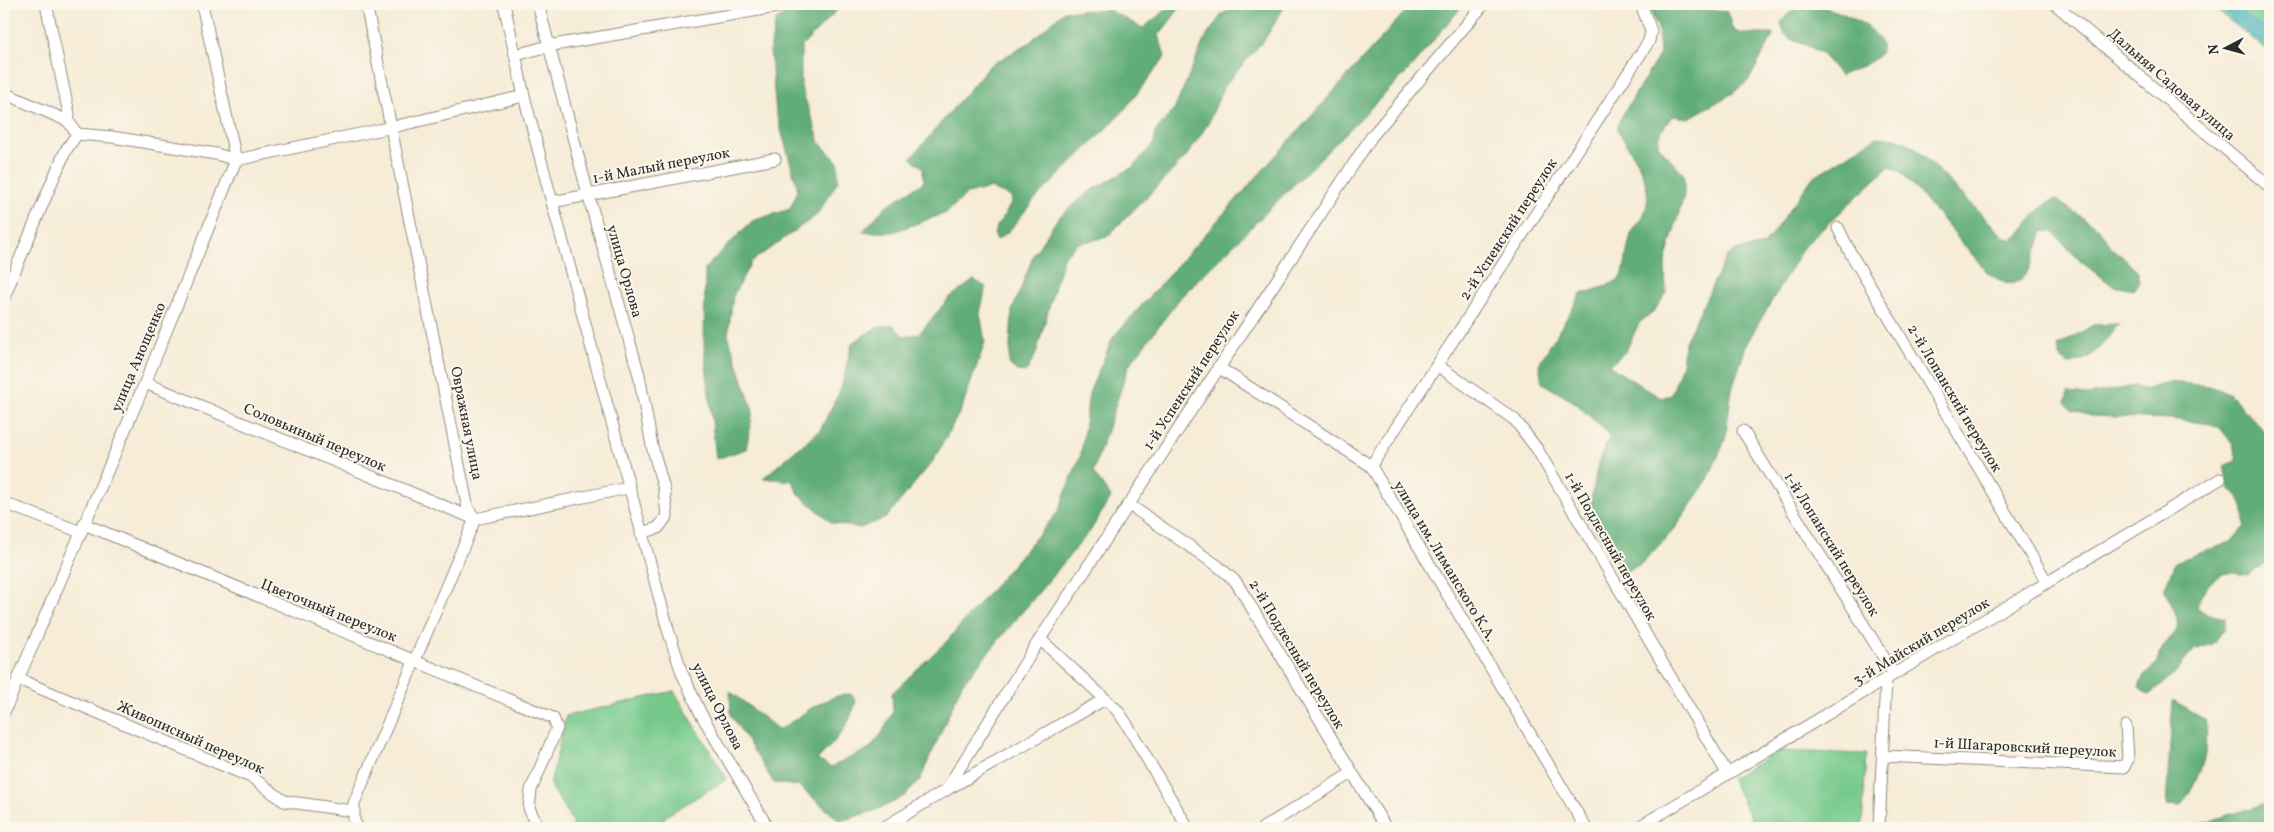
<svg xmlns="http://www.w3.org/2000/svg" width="2274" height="832" font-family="Vollkorn,serif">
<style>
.green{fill:#76c98b;stroke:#507a5b}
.forest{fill:#60ad77;stroke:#466c51}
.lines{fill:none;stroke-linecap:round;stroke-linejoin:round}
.river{stroke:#3dadba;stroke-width:15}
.minor-casing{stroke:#908c81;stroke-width:13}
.minor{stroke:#fff;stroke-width:11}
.labels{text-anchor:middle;stroke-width:4;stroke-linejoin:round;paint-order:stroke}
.street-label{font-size:15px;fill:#2b2b2b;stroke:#fbf7ec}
</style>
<rect width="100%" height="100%" fill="#fbf7ec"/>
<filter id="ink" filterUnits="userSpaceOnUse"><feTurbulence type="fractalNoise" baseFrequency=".02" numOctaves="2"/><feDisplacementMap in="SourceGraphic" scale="10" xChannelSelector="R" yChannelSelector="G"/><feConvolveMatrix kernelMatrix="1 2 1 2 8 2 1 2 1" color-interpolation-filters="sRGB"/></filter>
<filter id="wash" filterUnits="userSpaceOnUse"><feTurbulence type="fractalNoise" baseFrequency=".0096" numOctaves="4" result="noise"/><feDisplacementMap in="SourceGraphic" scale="20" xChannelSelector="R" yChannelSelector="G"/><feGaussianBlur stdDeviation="1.12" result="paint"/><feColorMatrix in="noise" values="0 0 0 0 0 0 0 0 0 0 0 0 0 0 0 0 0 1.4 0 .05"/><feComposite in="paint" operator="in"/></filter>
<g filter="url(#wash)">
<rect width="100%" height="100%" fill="#f6ecd7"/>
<g class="green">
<polygon points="2209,4 2270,4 2270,53"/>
<polygon points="674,691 727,779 664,817 669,828 571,828 573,823 550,784 566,716"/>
<polygon points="1779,751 1866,754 1862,828 1756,828 1731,778"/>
</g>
<g class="forest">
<polygon points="804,4 843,4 801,47 801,87 820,143 838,162 838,181 817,215 751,262 733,296 728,335 753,411 746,449 716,459 704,346 705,268 752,221 790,209 798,190 776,112 770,50 776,20"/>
<path d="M1173,4H1183L1159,35L1165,57L1122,113L1033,201L1009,231L997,240L994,234C999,218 1009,214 1012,198C1006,193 996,193 991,188L967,194L946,213L893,232H862L886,206L924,182L923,168L911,158L989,66L1029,43L1064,11L1109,10L1143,28Z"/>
<polygon points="1241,4 1286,4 1265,39 1224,86 1208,124 1185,158 1107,237 1077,244 1063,258 1036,354 1026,372 1017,371 1009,364 1012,311 1034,254 1058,218 1090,191 1133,167 1154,143 1155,132 1175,108 1204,40 1222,14"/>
<path d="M1412,4H1464L1408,71L1181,297L1129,365L1093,472L1111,497L1091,530L962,684L920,780L906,795L892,803L874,811L840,821L799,786L774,783L731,715L730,691L779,730C802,716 823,695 851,694L856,701C850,727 835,741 817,760L831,767L869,749L882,733L893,712L892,693L947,641L1058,512L1081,454L1089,393L1113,337Z"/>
<path d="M1647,4H1677L1687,10L1697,8L1727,12L1733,30L1742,34H1774L1749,80L1733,93L1689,118L1672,116L1659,135L1658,145L1684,175V195L1665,262L1666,293L1655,310L1639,323L1626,351L1610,365L1617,371L1661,398L1671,395L1682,365L1684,344L1726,257L1734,251L1764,245L1813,177L1877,137L1897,138L1915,147L2003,236L2011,240C2029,230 2035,205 2056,200L2098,228L2109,244L2138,272L2139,282L2133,290L2113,286L2080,261L2053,232L2043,231C2037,246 2030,289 2005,283C2000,281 1993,276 1988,273L1901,172L1890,166L1804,246L1747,343L1732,389L1725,440L1708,479L1674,530L1641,564L1623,573L1588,517L1598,463L1610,435L1574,402L1542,383L1539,364L1581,294C1634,278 1619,281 1631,234C1633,226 1641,221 1644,214C1657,185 1631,153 1617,129L1620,119L1660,54L1658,28Z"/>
<path d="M1799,5C1808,5 1817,6 1826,8C1840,11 1891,32 1880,53C1876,62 1850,71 1840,76C1832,65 1824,54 1812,48C1798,40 1784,43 1781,23L1787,15Z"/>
<polygon points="974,280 986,287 980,313 985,342 962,408 933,461 886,518 860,528 832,523 799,494 792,481 763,478 820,430 841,389 852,343 877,327 893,325 904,336 919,334 949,298"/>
<path d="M2119,324C2104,342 2093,362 2068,364L2060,357L2058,346L2093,325Z"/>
<path d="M2168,382L2209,386L2229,393L2270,437V531L2265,563L2248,575C2242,575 2234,572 2228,573C2214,574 2199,594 2197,607L2205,613L2225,618V628L2213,644L2194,650L2173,675L2149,695L2139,687L2143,677L2158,662C2158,636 2181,641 2177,619C2175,609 2168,599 2164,590L2175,562L2231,542L2245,526C2244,510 2244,498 2229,489L2224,466L2237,461L2233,444L2220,428L2211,424L2171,419L2091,416L2072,410L2065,402L2068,393L2088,395L2135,386L2145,390Z"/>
<path d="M2173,700L2205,720C2212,753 2198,779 2181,806L2166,805Z"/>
<polygon points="2270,802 2270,828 2187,828"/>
</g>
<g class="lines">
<polyline class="river" points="2229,4 2240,19 2270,42"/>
</g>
</g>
<g filter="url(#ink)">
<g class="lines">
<g class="minor-casing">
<g id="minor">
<polyline points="366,4 468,509 475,519"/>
<polyline points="504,4 524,96 552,202 669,633 682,673 701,714 768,828"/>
<polyline points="538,4 588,194 639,375 652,446 664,489 667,516 658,528 641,533"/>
<polyline points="2055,4 2270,187"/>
<polyline points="516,55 548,46 782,6"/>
<polyline points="4,93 68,121"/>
<polyline points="77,134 112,137 216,154 236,160 393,127 524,96"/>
<polyline points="552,202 775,159"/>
<polyline points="1838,228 1851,254 2047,582"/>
<polyline points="4,297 54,177 66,150 77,134 68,121 69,114 46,4"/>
<polyline points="1437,365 1515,420 1537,449 1727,773"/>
<polyline points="1218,367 1371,466 1586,828"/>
<polyline points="145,383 475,519"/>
<polyline points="1743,431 1894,674"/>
<polyline points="1371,466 1649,41 1651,31 1641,4"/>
<polyline points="4,503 81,532"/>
<polyline points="1128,504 1218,566 1236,582 1386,828"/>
<polyline points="475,519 628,488"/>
<polyline points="84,524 553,718 557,728 531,790 529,808 538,828"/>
<polyline points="1040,639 1117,710 1126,723 1188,828"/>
<polyline points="18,679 253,778 284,801 353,811"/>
<polyline points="4,712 145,383 236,160 202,4"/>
<polyline points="1883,756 2124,767 2128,759 2126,726"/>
<polyline points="946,790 1040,639 1372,136 1484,4"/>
<polyline points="358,828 354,821 354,803 475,519"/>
<polyline points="883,828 946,790 1105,699"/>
<polyline points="1263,828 1352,773"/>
<polyline points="1637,828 2220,479"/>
<polyline points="1879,828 1886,679"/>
</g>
</g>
<use href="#minor" class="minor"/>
</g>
</g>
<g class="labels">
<g class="street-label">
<text transform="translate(2172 84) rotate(41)" y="5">Дальняя Садовая улица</text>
<text transform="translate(661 165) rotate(-11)" y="5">1-й Малый переулок</text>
<text transform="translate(1508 229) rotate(-57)" y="5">2-й Успенский переулок</text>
<text transform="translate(625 271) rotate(74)" y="5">улица Орлова</text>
<text transform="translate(138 357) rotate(-67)" y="5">улица Анощенко</text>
<text transform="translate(1191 380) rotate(-57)" y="5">1-й Успенский переулок</text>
<text transform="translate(1955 398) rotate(59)" y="5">2-й Лопанский переулок</text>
<text transform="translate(467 423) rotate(79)" y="5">Овражная улица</text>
<text transform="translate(315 437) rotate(23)" y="5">Соловьиный переулок</text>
<text transform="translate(1832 544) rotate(58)" y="5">1-й Лопанский переулок</text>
<text transform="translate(1611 546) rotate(60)" y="5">1-й Подлесный переулок</text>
<text transform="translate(1445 561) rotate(59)" y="5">улица им. Лиманского К.А.</text>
<text transform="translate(329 610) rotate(22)" y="5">Цветочный переулок</text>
<text transform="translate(1921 641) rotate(-31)" y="5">3-й Майский переулок</text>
<text transform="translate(1297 654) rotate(59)" y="5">2-й Подлесный переулок</text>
<text transform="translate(718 706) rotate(63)" y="5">улица Орлова</text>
<text transform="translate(191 737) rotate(24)" y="5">Живописный переулок</text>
<text transform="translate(2025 747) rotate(3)" y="5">1-й Шагаровский переулок</text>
</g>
</g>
<rect width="2274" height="832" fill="none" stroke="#fbf7ec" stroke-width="20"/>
<g transform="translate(2226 48) rotate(264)" stroke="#fbf7ec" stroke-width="4" paint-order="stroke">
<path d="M0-4L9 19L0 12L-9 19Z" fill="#2b2b2b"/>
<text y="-8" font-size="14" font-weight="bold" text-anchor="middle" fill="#2b2b2b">N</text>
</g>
</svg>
